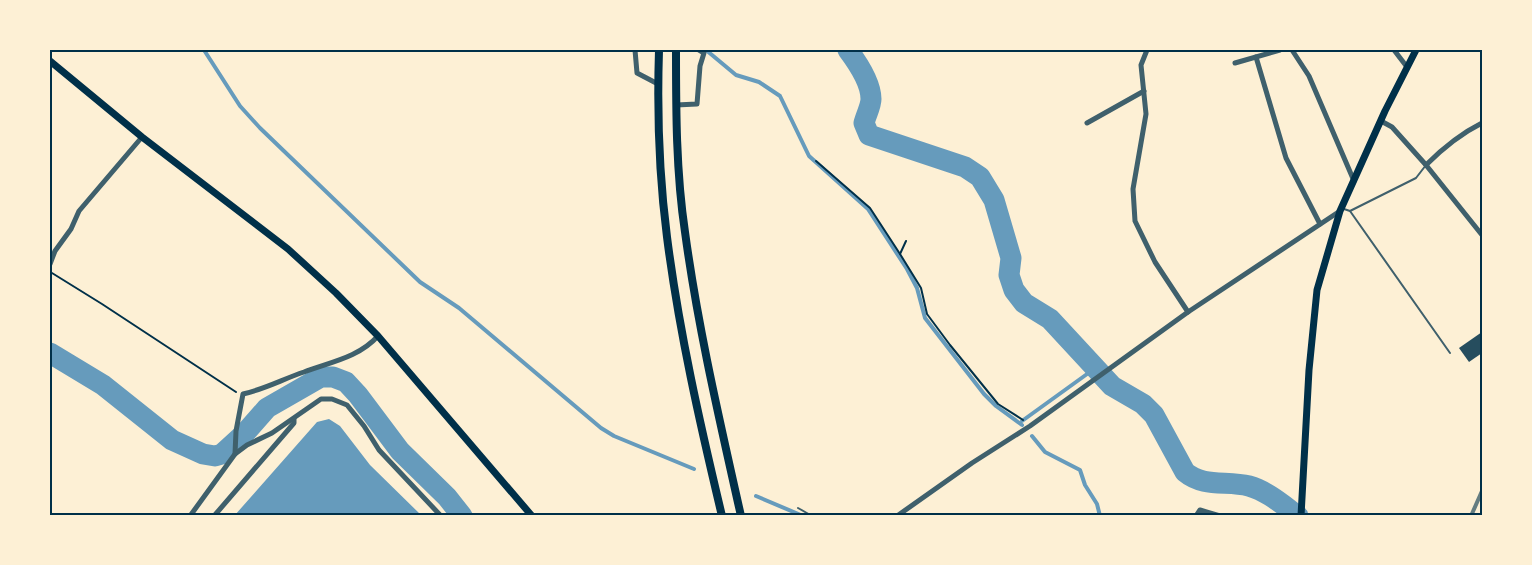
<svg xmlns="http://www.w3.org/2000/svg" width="1532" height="565" font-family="Jost,sans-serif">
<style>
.water{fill:#669bbc}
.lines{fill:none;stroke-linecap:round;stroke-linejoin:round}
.stream{stroke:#669bbc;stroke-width:4}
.river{stroke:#669bbc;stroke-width:21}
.building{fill:#264d5e}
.path{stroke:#003049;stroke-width:2}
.service{stroke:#3f606c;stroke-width:2}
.minor{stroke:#3f606c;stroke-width:5}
.secondary{stroke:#003049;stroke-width:7}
.trunk{stroke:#003049;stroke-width:8}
.rail{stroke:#657d81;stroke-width:4}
.neatline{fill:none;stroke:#003049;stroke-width:2}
</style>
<rect width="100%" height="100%" fill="#fdf0d5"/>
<polygon class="water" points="329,419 340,426 370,465 421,515 235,515 317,422"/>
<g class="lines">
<g class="stream">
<polyline points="204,50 240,106 260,128 420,282 459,308 601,428 614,436 694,469"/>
<polyline points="706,50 736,75 759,82 780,96 809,156 868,209 907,269 917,288 925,318 984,394 996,406 1022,425"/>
<polyline points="1022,421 1094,369"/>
<polyline points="1032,436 1045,452 1080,470 1085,485 1097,504 1100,516"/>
<polyline points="756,496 803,516"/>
</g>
<g class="river">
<path d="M848,50C857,62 871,83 871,99C871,106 866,115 864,123L869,135L965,167L980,177L994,200L1011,258L1009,275L1014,290L1024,303L1050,319L1112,386L1143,404L1154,415L1185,472C1204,488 1227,480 1249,486C1267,491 1283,505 1298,516"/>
<polyline points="50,353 103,385 172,440 203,454 215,456 222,454 245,433 267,408 321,377 333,377 346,382 358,395 400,451 447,497 462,516"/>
</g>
</g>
<polygon class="building" points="1482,332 1482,353 1469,362 1459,348"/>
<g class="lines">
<g class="path">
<polyline points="816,161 870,208 900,254"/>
<polyline points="906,241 900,254 921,288 927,314 950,345 998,404 1023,420"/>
<polyline points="52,273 102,304 236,392"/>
</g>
<g class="service">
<polyline points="1344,209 1350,211 1450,353"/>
<polyline points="1350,211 1416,178 1426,165"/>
<polyline points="798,508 812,516"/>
</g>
<g class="minor">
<polyline points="635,50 637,73 658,84"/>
<polyline points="1147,50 1141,65 1146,114 1133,189 1135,221 1155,262 1188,312"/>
<polyline points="1292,50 1309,76 1354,181"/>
<polyline points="1394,50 1407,67"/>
<polyline points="1256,57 1286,158 1320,224"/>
<polyline points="1235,63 1280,50"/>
<polyline points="676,105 697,104 700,66 704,53 699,50"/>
<polyline points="1381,121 1392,127 1426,165 1482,235"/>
<polyline points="1087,123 1144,91"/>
<path d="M1426,165C1444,147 1460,134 1482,123"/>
<polyline points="50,264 55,251 71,229 79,211 142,137"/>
<polyline points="235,454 247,445 272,433 321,399 332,399 347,405 364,426 379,450 441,516"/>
<path d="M190,516L235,454L236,431L243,394C265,389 283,379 304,372C330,362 358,358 378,336"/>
<polyline points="214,516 294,423 294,419"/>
<polyline points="897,516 972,463 1030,426 1188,312 1340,211"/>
<polyline points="1196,516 1200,510 1220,516"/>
</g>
<g class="secondary">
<polyline points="50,61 142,137 288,249 336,293 378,336 532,516"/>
<polyline points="1301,516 1309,370 1317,290 1340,211 1385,111 1416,50"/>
</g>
<g class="trunk">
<path d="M659,50C657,112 659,175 667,237C679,331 700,424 722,516"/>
<path d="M676,50C676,110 676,172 685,232C698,328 720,422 741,516"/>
</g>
<polyline class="rail" points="1471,516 1482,491"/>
</g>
<rect width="1532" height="565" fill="none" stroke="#fdf0d5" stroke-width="102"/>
<rect x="51" y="51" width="1430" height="463" class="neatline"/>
</svg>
